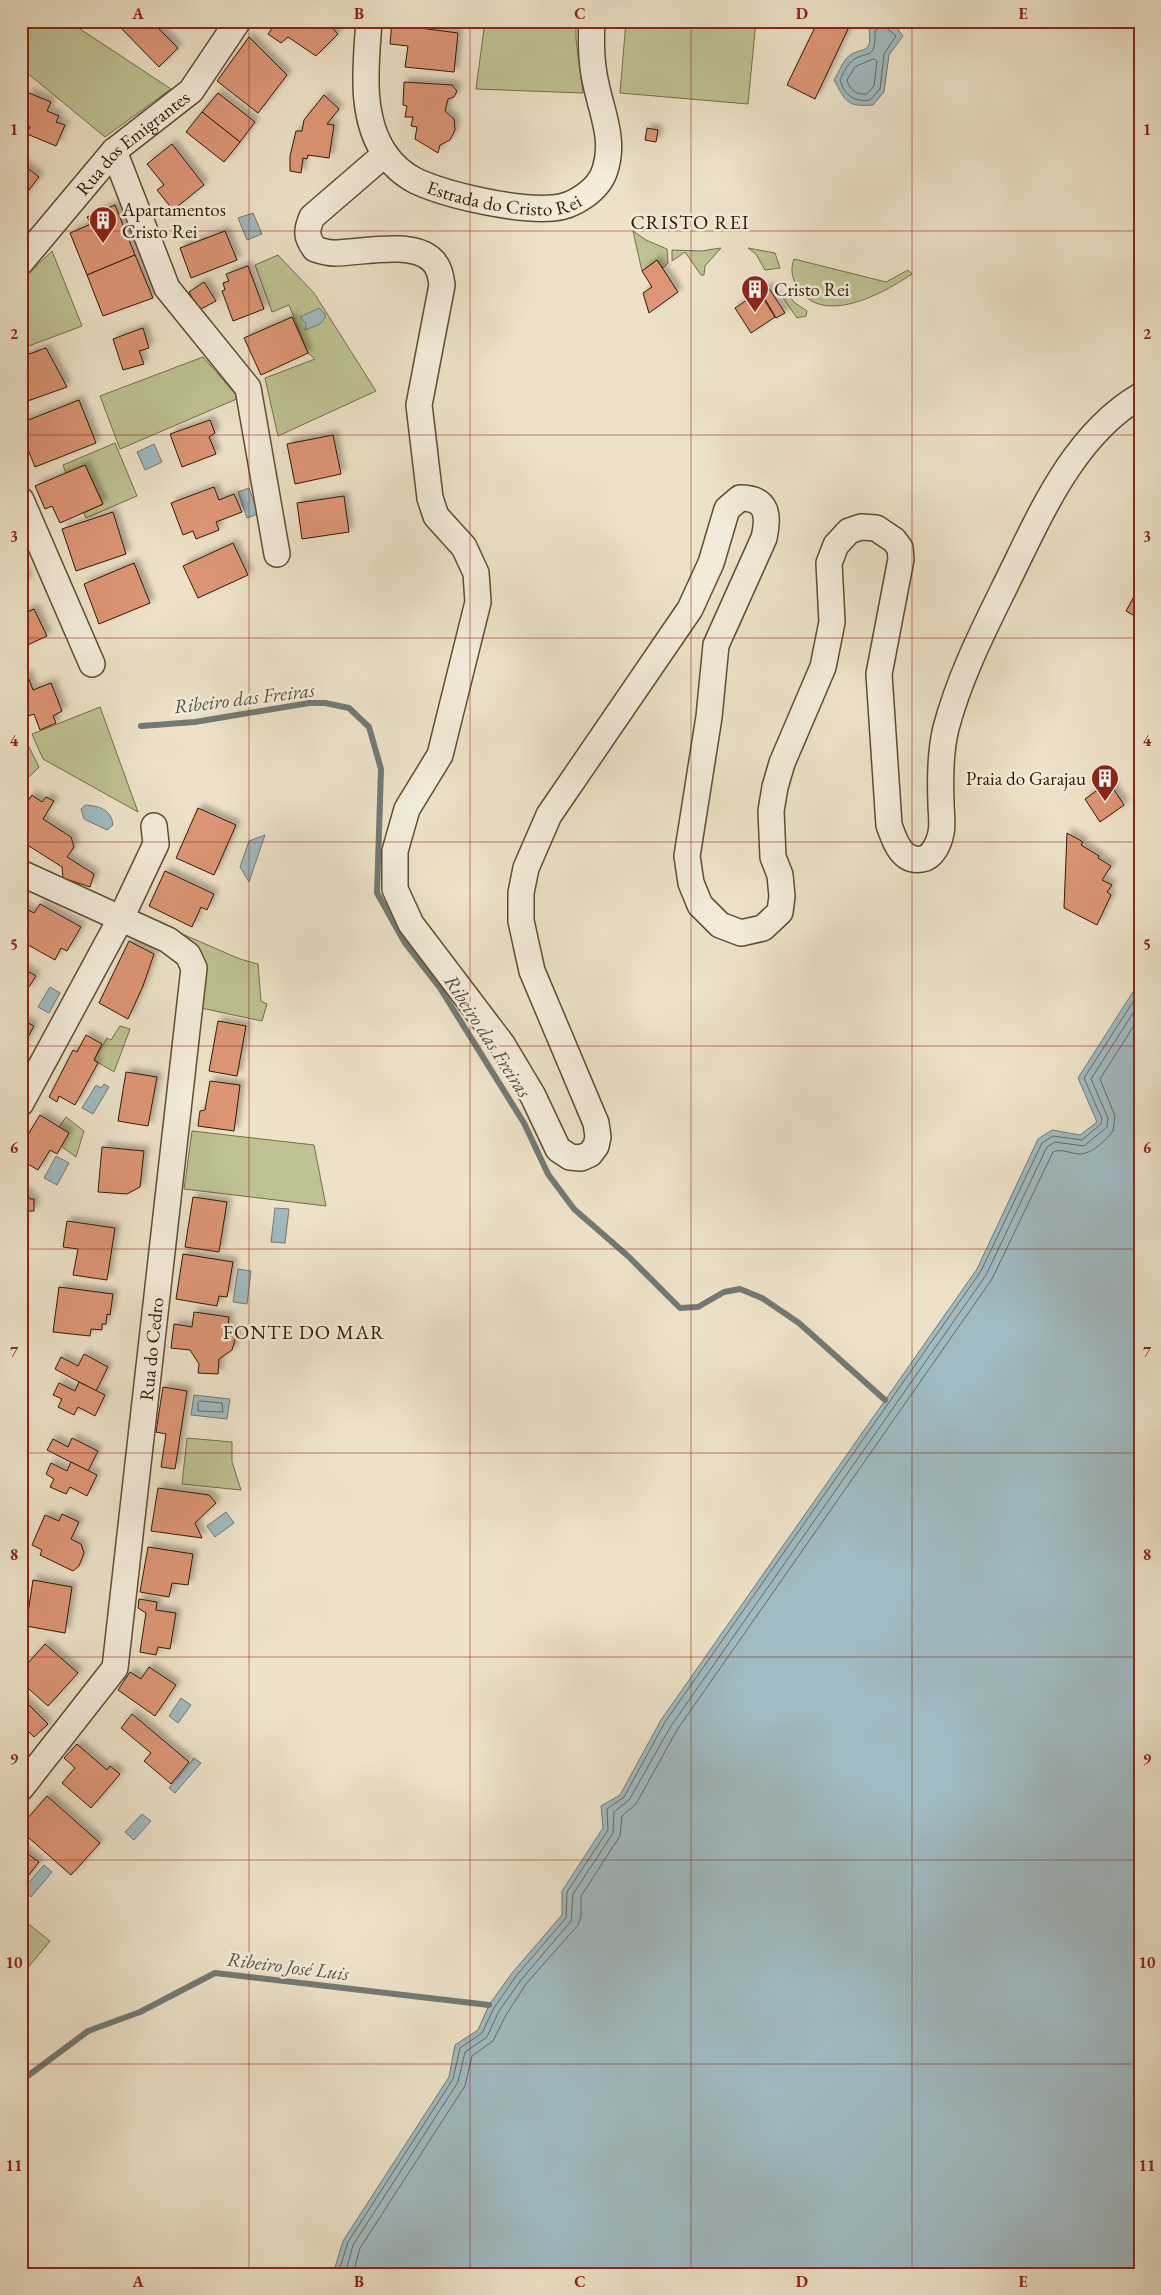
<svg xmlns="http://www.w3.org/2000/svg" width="1161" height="2295" font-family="'EB Garamond',serif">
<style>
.green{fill:#bec292;stroke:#766e49}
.water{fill:#9fbac1;stroke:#727a74}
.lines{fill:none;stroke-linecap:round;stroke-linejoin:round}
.shore{stroke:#676a60;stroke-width:1}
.stream{stroke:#727a74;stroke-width:6}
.building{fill:#dd9576;stroke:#2f1b00;filter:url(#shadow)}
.minor-casing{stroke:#5e4d32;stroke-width:28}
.minor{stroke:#f3ecdb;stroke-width:25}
.grid{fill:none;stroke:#8f2418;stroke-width:1;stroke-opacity:0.55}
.labels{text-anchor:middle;stroke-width:5;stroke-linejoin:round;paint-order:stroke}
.street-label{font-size:19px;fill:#2f1b00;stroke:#f3ecdb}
.poi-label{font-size:19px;fill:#2f1b00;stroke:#f3ecdb;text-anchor:start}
.neighbourhood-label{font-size:20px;letter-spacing:1px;fill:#2f1b00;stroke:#f3ecdb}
.water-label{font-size:20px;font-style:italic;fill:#565344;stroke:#f3ecdb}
.neatline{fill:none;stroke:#8f2418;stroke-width:2}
.grid-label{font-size:16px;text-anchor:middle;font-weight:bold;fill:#8f2418}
</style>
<defs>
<filter id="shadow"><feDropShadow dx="4.5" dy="-4.5" stdDeviation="2.5" flood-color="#0004"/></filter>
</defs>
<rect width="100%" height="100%" fill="#ede2c8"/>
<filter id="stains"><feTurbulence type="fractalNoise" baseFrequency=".004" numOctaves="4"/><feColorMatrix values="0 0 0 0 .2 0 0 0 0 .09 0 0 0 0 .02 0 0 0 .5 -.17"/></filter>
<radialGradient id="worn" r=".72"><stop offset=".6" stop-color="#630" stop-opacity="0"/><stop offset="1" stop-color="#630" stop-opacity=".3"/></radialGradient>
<g class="green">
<polygon points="21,21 68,21 171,89 105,137 26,72 21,77"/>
<polygon points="485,21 576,21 576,39 583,93 476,89"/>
<polygon points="626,21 756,21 748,104 620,93"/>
<polygon points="633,231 646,240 667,249 668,263 663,268 657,260 642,271"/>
<polygon points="721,248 705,266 704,275 701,275 685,252 672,261 672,250 701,251"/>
<polygon points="748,248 775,253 780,268 765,270 756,254"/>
<polygon points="52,251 82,326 21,349 21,281"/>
<polygon points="278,255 314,293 376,391 278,436 265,378 315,359 308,353 289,305 272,312 255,265"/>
<path d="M794,259L886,282L908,270L912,274C884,293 823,327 798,288C792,279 790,269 794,259Z"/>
<polygon points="788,295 795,303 807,311 806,316 797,318 783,298"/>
<polygon points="203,357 239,398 120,449 100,396"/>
<polygon points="115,443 137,496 86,518 84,513 103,504 85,465 66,473 63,465"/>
<polygon points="100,707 138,812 43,759 32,734"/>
<polygon points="22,733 39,767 21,785 21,734"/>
<polygon points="180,933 240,959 258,964 261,1001 267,1004 262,1021 201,1008 192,942"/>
<polygon points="120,1026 130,1029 114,1072 94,1060 107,1038 111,1040"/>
<polygon points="66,1117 84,1131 76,1157 61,1146 69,1133 59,1127"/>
<polygon points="192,1131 314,1145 326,1206 184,1189"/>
<polygon points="187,1438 232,1442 232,1462 241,1490 182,1484"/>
<polygon points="21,1918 50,1941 21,1976"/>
</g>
<g class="water">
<path d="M888,22L897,28L903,36L889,55L884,92L873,105C847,107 846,102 834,80C838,74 841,65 846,59C859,44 873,59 869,29L875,24Z"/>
<polygon points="253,213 262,234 247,240 238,218"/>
<polygon points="319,308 325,314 325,318 320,324 305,330 306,324 300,317"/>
<polygon points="154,444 162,462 145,470 137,452"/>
<polygon points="249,488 258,514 247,518 238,492"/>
<path d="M85,805C99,806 111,809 113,825L107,830L84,819L81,809Z"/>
<polygon points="265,835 249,882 240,867 249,841"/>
<polygon points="1140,981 1140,2274 333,2274 343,2241 449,2077 455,2045 478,2030 489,2005 512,1973 562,1915 562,1891 603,1828 601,1806 620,1795 661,1720 977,1269 1038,1139 1052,1130 1080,1135 1097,1122 1078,1078"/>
<polygon points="50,987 60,993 49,1013 38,1007"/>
<polygon points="104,1084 109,1087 93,1114 82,1108 96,1085 101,1088"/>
<polygon points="56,1156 69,1163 57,1185 44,1178"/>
<polygon points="275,1208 289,1209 285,1243 271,1242"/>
<polygon points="238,1269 251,1271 247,1304 233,1302"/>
<polygon points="194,1395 230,1399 227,1419 191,1415"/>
<polygon points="226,1512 234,1523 215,1537 207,1526"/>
<polygon points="181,1698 191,1705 178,1723 169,1716"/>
<polygon points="194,1758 201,1763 175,1793 169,1788"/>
<polygon points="142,1814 151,1821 134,1840 125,1832"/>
<polygon points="44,1865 52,1872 31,1897 23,1889"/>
</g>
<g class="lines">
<g class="shore">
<path d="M884,26L896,36L884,54L880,89L870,100C854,102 845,96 840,80C843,74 846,66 851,62C866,48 876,64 875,31Z"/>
<path d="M874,59L877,61L874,86L867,94C856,95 850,90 847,80L855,67Z"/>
<polygon points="200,1401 222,1403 223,1412 198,1411 198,1403"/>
<polyline points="338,2274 348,2242 453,2079 460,2048 482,2033 494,2008 516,1976 566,1918 567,1892 608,1830 607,1809 624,1797 665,1722 981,1271 1042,1143 1053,1136 1082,1140 1101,1124 1102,1119 1084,1078 1140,991"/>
<polyline points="345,2274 353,2245 458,2082 465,2052 487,2037 499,2011 521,1980 571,1921 573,1894 613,1833 614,1812 629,1800 671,1726 986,1275 1047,1147 1055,1142 1084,1146 1107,1127 1108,1118 1091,1079 1140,1002"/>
<path d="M353,2274L360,2248L465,2086L472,2056L493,2041L506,2015L526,1984L578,1925L581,1917V1896L620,1836L622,1816L636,1804L677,1730L992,1279L1053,1152C1061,1148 1072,1154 1080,1154C1092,1154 1106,1140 1113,1131L1115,1116L1100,1079L1140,1016"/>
</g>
<g class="stream">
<polyline points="141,726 195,722 309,703 325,703 349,708 369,727 381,769 377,893 405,943 440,988 524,1123 548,1174 574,1209 628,1256 680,1308 698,1307 724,1292 740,1289 762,1298 799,1323 885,1400"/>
<polyline points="21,2081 88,2031 140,2012 215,1973 489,2005"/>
</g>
</g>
<g class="building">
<polygon points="162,21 158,28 178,48 159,67 115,22"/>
<polygon points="273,21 326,21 338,34 316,56 288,37 281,43 268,34 276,23"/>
<polygon points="392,21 410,21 412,27 458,33 454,72 405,67 408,46 390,44"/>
<polygon points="818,21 832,21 848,29 815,99 787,85"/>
<polygon points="249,37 287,75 258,113 217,81"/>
<polygon points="404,82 452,85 457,91 454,97 448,99 445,111 454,119 455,130 450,140 440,145 438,153 415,139 417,127 411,126 413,117 405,117 407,106 403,105"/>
<polygon points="29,93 51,102 47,111 59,116 56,122 65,125 56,146 27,134 30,127 21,123 21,111"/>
<polygon points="218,93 255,122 240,142 202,112"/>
<polygon points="324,95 339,109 327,124 334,125 329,158 308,155 307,159 303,158 301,173 290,171 290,156 296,131 302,131 304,120"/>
<polygon points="202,112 240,142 224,162 186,132"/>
<polygon points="647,128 658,130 656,142 645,140"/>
<polygon points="172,144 204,185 173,210 157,190 164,185 147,164"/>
<polygon points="21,163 39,177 21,200"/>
<polygon points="115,205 135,255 87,275 70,233 91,224 87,217"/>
<polygon points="225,231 237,260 191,278 180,248"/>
<polygon points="135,255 153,298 103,316 87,275"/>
<polygon points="657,260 678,292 649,313 643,293 652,287 642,271"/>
<polygon points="248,266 264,309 233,321 222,291 225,290 223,283 229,281 226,274"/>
<polygon points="204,282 216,301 199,310 189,292"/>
<polygon points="768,287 785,313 776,318 761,292"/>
<polygon points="759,292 775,317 751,333 735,308"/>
<polygon points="292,317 308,353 261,375 244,338"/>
<polygon points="143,328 149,348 139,351 144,364 123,370 113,339"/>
<polygon points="46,348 67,387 22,403 21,357"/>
<polygon points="79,400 96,443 35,467 21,432 21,423"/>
<polygon points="210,420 215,433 209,437 216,454 182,467 170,434"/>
<polygon points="333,435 341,474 295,484 287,444"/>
<polygon points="85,465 103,504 60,523 52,506 45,509 35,486"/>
<polygon points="214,487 219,500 234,494 242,512 216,522 219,530 196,539 193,531 183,535 171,503"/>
<polygon points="344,496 349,532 302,539 297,503"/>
<polygon points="113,512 126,554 76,571 62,529"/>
<polygon points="233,543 248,575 198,598 183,566"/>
<polygon points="134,563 150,603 99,624 84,584"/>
<polygon points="21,566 28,580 21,583"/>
<polygon points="1140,586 1140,619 1126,611"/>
<polygon points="34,609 47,636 21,648 21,615"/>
<polygon points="27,674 33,690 51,683 62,711 53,716 56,723 40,730 34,714 25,717 21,707 21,677"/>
<polygon points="1109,782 1124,805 1100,822 1085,799"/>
<polygon points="32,795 42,802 46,797 54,801 43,819 71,837 74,847 67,857 94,874 90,887 63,878 62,867 21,841 21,821 26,814 21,811"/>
<polygon points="198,808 236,825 214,875 176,858"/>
<polygon points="1067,833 1083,842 1081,845 1099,856 1098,858 1111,866 1102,880 1112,885 1107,892 1111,895 1097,925 1064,908"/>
<polygon points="165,871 214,894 207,910 201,907 192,927 149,906"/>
<polygon points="40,904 81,927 67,951 61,948 55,960 21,941 21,906 34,913"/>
<polygon points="129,941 154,954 143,986 128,1019 99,1003"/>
<polygon points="21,967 36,976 27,990 21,987"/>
<polygon points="21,1019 34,1026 23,1046 21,1045"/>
<polygon points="218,1021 246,1026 237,1076 209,1071"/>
<polygon points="86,1035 102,1044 94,1060 98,1063 75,1105 59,1096 57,1102 49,1097 73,1050 77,1052"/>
<polygon points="126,1072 157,1077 148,1126 118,1121"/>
<polygon points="210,1081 240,1085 234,1131 198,1126 200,1111 205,1110"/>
<polygon points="40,1115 69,1133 57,1154 50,1150 38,1170 21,1160 21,1146"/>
<polygon points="102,1147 144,1151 140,1187 127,1194 98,1192"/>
<polygon points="21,1189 27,1193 30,1199 34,1199 34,1211 23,1211 22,1234"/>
<polygon points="193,1197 227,1202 219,1252 185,1247"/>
<polygon points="67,1221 115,1228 107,1280 73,1275 78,1249 63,1247"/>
<polygon points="183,1254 233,1262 227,1297 219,1296 217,1306 176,1299"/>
<polygon points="59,1287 113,1294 110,1315 107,1314 106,1324 102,1324 102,1330 91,1329 90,1336 53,1332"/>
<polygon points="194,1312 229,1317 228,1326 236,1336 232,1350 219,1359 218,1374 198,1373 199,1364 190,1350 171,1348 174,1324 192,1327"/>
<polygon points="84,1354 108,1367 96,1391 55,1369 61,1357 78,1366"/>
<polygon points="79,1382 105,1395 95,1416 78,1407 74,1415 58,1407 62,1399 53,1395 59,1383 75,1391"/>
<polygon points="163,1387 187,1391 175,1469 161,1467 166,1434 156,1432"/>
<polygon points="72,1438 98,1451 88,1471 47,1450 53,1439 68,1447"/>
<polygon points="71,1462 97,1475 87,1496 70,1487 66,1494 50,1487 54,1479 46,1474 51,1463 67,1471"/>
<polygon points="158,1488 209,1495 216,1503 195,1523 202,1538 151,1531"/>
<polygon points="62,1514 79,1522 71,1539 81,1544 84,1553 79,1566 73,1571 40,1555 42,1550 32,1545 45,1515 59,1521"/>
<polygon points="148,1547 193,1554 188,1585 172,1583 169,1597 140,1592"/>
<polygon points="33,1580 72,1587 65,1633 26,1626"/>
<polygon points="139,1599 157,1602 156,1610 176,1613 170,1649 158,1647 156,1655 140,1652 146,1613 138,1608"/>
<polygon points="45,1644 78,1673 48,1706 21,1682 21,1671"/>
<polygon points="149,1667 176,1685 155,1716 118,1690 130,1672 141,1679"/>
<polygon points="21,1697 48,1724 34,1737 29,1732 21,1740"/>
<polygon points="132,1714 189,1762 171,1784 144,1761 151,1753 121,1728"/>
<polygon points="77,1744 107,1770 110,1766 120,1774 91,1808 62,1783 75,1768 64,1758"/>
<polygon points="47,1796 100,1843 71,1875 21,1831 21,1826"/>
<polygon points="21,1849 39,1862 21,1885"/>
</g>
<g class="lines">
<g class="minor-casing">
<g id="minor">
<path id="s1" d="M369,21C366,64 359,116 385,154C392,164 404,175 416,181C449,196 517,211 553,208C573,207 599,190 605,170C616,137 599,107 594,74C591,57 591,39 592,21"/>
<polyline points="114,151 167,288 248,388 277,554"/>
<path d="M385,154L312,217C306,231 306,237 315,249C321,251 327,253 334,253C360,253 412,240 432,260C439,266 441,276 442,285L419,405L430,498L436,516L464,547L476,573L478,602L440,755L407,809L395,851V889L411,924L502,1044L533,1096L558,1149L570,1157L581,1158L590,1154L596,1146L598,1137L596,1123L532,971L521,921V893L526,868L549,815L690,609L711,563L727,509L740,498C768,498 769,516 764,538L716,645L709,717L687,856L691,883L700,905L720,925L741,933L763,928L780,912L782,896L780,875L773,857L771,811L775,787L782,763L823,667L832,622L829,563L836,545L849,531L861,527L876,528L894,540L900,548L901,559L879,674L889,825C894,839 901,863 922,859C933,857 939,843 941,833C943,824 941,812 941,803C940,778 940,752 946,728C960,675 985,627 1009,578C1041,513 1074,435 1140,396"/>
<path id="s2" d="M21,262L114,151L191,91L238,21"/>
<polyline points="21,500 92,664"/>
<polyline points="21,873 168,940 188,955 194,968 115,1668 21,1788"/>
<polyline points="21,1103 121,918 156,844 154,826"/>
</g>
</g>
<use href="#minor" class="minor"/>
</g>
<path class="grid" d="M249,21V2274M470,21V2274M691,21V2274M912,21V2274M21,231H1140M21,435H1140M21,638H1140M21,842H1140M21,1046H1140M21,1249H1140M21,1453H1140M21,1657H1140M21,1860H1140M21,2064H1140"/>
<defs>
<g id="building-pin" transform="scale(1.4375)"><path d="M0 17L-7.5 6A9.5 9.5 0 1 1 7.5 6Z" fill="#8f2418" stroke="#f3ecdb"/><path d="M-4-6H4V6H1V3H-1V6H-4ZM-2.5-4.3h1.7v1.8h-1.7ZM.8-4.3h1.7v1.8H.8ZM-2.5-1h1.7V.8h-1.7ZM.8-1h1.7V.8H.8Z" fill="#fff"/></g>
</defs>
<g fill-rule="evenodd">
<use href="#building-pin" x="103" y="220"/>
<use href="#building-pin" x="755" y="289"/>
<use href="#building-pin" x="1105" y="778"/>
</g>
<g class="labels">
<g class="street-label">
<text dy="7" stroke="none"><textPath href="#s2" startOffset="164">Rua dos Emigrantes</textPath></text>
<text dy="7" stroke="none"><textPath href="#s1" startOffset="269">Estrada do Cristo Rei</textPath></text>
<text transform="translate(151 1349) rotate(-84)" y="7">Rua do Cedro</text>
</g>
<g class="poi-label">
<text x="122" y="216">Apartamentos<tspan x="122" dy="22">Cristo Rei</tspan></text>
<text x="774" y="296">Cristo Rei</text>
<text x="1086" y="785" text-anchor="end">Praia do Garajau</text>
</g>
<g class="neighbourhood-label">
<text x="690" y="229">CRISTO REI</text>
<text x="304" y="1339">FONTE DO MAR</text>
</g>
<g class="water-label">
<text transform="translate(244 698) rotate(-7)" y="7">Ribeiro das Freiras</text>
<text transform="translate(488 1036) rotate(57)" y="7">Ribeiro das Freiras</text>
<text transform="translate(288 1966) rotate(7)" y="7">Ribeiro José Luis</text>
</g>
</g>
<rect width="1161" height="2295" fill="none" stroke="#ede2c8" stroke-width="55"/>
<rect x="28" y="28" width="1106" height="2240" class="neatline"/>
<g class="grid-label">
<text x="138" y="19">A</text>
<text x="359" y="19">B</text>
<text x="580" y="19">C</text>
<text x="802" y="19">D</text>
<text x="1023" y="19">E</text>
<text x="14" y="135">1</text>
<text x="1147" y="135">1</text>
<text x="14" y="339">2</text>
<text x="1147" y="339">2</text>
<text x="14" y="542">3</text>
<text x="1147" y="542">3</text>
<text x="14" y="746">4</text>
<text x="1147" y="746">4</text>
<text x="14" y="950">5</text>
<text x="1147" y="950">5</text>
<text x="14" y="1153">6</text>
<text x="1147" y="1153">6</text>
<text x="14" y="1357">7</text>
<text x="1147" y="1357">7</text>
<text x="14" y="1560">8</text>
<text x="1147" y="1560">8</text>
<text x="14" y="1764">9</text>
<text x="1147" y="1764">9</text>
<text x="14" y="1968">10</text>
<text x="1147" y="1968">10</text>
<text x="14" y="2171">11</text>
<text x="1147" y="2171">11</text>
<text x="138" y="2287">A</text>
<text x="359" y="2287">B</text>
<text x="580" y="2287">C</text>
<text x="802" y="2287">D</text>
<text x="1023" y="2287">E</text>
</g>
<rect width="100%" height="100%" filter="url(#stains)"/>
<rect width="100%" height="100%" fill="url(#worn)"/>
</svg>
